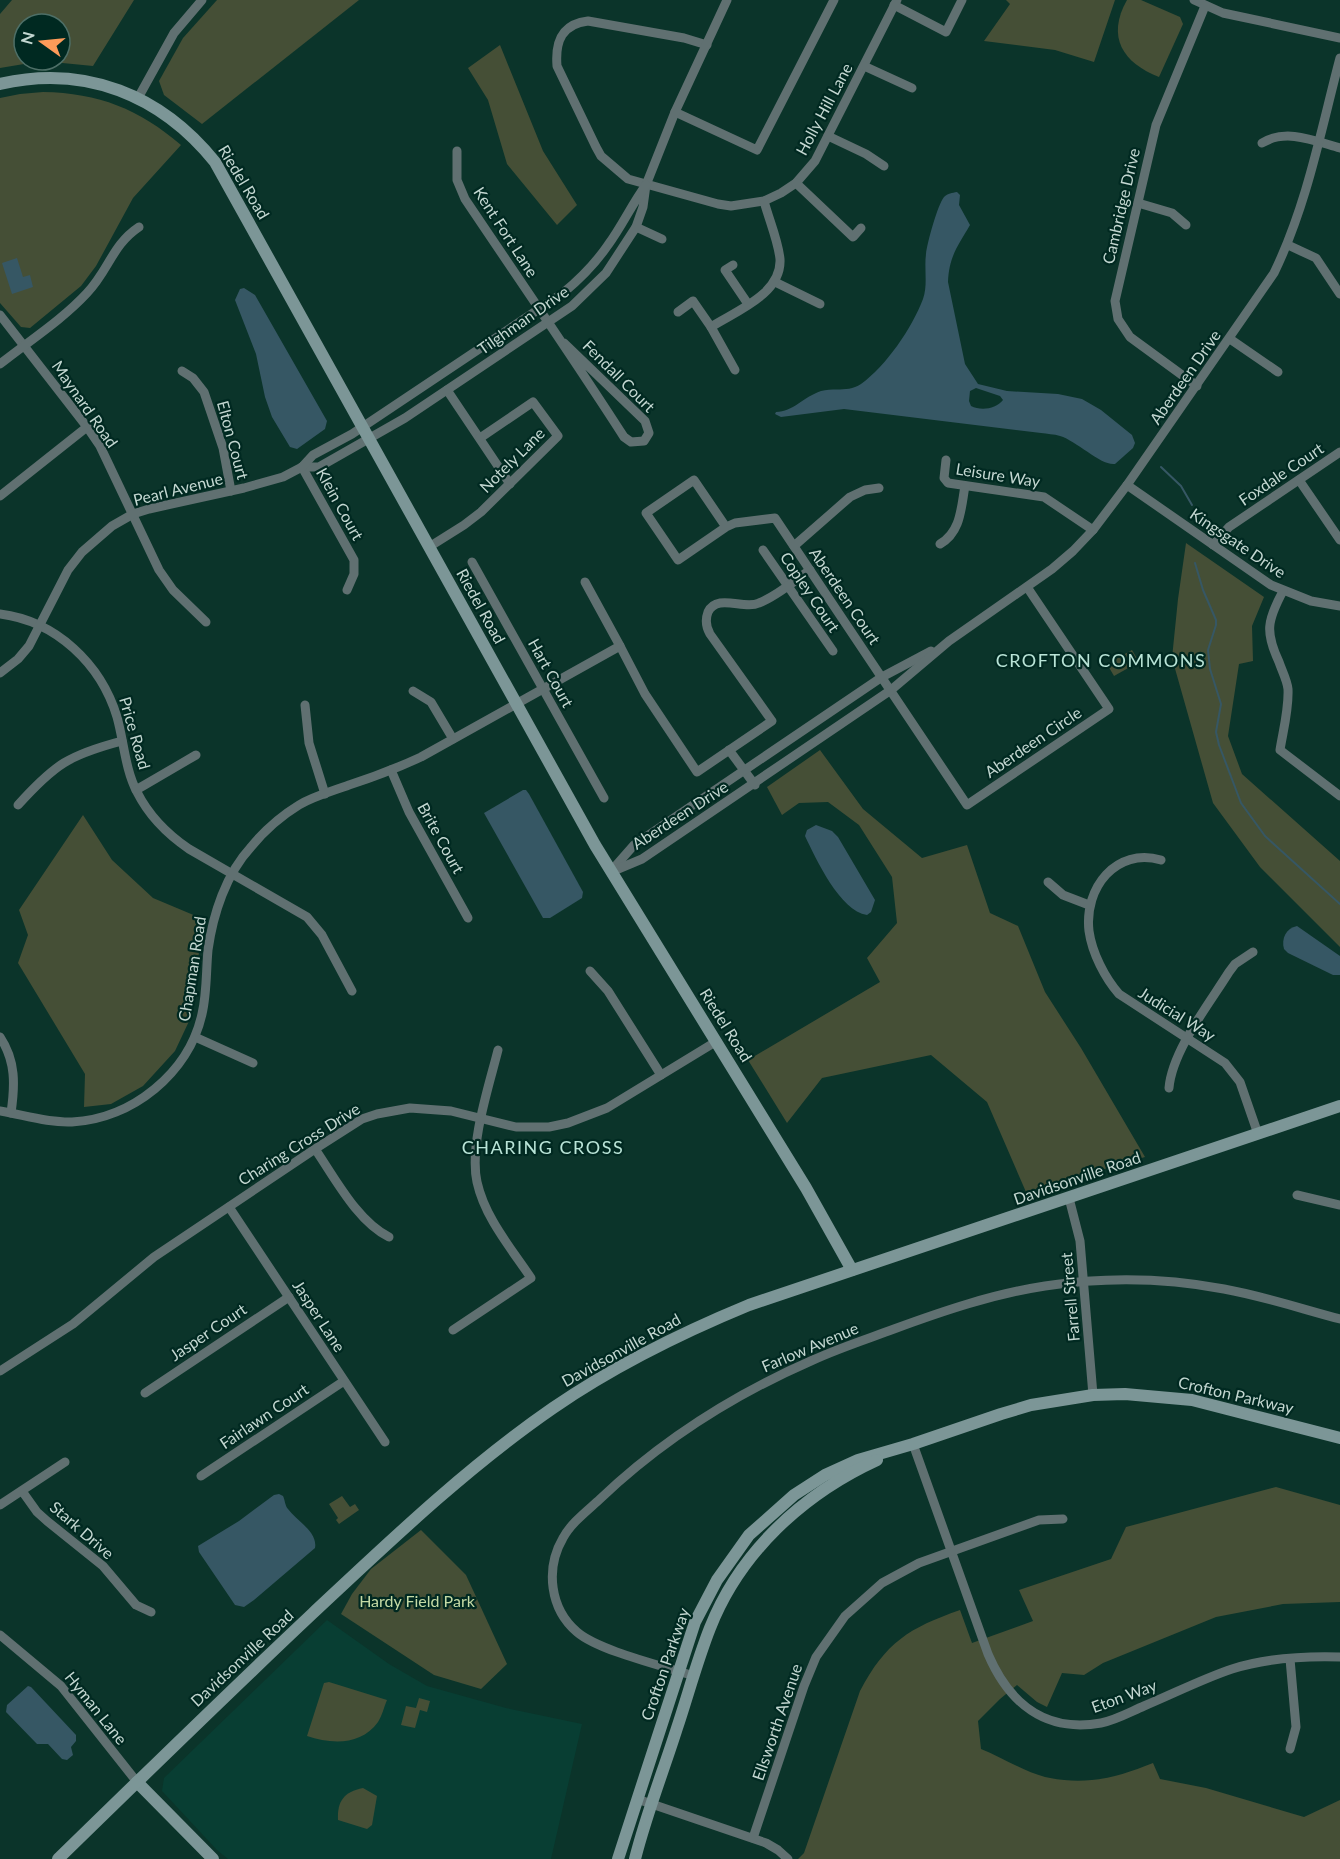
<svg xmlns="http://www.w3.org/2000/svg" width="1340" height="1859" font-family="Lato,sans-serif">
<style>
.built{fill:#083e33}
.green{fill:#454f36;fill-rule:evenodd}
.water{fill:#365764;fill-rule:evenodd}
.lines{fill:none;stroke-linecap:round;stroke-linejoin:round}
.stream{stroke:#365764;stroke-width:2}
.street{stroke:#607071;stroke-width:9}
.secondary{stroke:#7c9697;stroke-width:12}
.labels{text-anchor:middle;stroke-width:4.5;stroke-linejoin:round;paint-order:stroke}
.street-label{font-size:16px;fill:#c3d7d1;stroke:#002921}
.park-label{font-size:16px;fill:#c4daa5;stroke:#002921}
.neighbourhood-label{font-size:18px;letter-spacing:1.5px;fill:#b9e4d7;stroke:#002921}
</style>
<rect width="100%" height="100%" fill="#0b342a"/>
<polygon class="built" points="327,1620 389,1664 427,1686 506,1708 582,1724 551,1859 228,1859 217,1850 162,1791 164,1778"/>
<g class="green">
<path d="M12,0H134L93,66L42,61L0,68V14ZM24,24H60V60H24Z"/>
<polygon points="217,0 359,0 202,124 164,95 159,81 183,38"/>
<polygon points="1006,0 1115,0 1094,62 1055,50 984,41 1010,4"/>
<path d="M1127,0H1141L1180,17L1183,24L1159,77C1123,63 1106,37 1127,0Z"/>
<polygon points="500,45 543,151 577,205 557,225 507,164 488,100 468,68"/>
<path d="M43,92C99,93 139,109 181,145L133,198L96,266L81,286L30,328L21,327L0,303V98L20,94Z"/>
<polygon points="1186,543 1264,597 1252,626 1253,661 1239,664 1228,736 1242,774 1340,861 1340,947 1260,867 1213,803 1172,658 1178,599"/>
<polygon points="1132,650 1139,662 1114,676 1107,664"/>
<polygon points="820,750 863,809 922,858 967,845 990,913 1018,926 1045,992 1081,1048 1145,1157 1026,1192 987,1102 931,1055 822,1078 787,1123 748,1060 880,982 867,958 897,923 892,877 859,825 828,802 799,803 782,815 767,787"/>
<polygon points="83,815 112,860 153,898 203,919 191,1017 175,1051 143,1086 111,1104 84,1107 85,1074 18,963 28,935 19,910"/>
<path d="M1276,1487L1340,1505V1602L1283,1604L1216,1617L1103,1663L1084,1675L1062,1673L1047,1707L1037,1702L1017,1685L1000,1699L978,1721L981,1749C1001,1757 1025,1772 1045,1777C1085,1786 1116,1778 1153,1763L1160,1779L1206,1788L1304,1817L1340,1800V1859H798L804,1853L860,1691C886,1642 909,1628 960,1610L972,1643L1033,1621L1019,1590L1111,1559L1126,1527Z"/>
<polygon points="342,1496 350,1507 355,1504 359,1510 339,1524 336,1520 338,1518 329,1504"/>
<polygon points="421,1530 466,1575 507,1664 481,1689 434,1675 341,1614 352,1594 371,1569"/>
<path d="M329,1682L387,1700C384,1707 382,1716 378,1722C361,1746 331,1744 307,1736L324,1683Z"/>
<polygon points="419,1698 430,1701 427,1712 420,1710 415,1728 401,1725 406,1706 416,1708"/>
<path d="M363,1788L377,1796L372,1825L367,1829L338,1820C337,1801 344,1792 363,1788Z"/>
</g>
<g class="water">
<path d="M957,192L960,195L959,205L970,225C958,246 949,256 948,282L965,364L978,384L1007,391L1058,394L1082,399L1101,410L1132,435L1135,443L1133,448L1115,464C1101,466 1077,441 1060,436C1054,434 1047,434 1041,433L844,409L781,417L775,414L776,412C793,412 803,397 821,391C834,387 848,393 861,384C886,366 912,328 923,299C928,285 924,269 926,254C927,243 938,204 944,197C948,193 952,193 957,192ZM976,388L1000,396L1003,400C996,409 981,411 971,406L969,401L970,391Z"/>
<polygon points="17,258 23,277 30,275 33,287 12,294 2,263"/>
<polygon points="244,288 255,295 327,421 325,429 297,449 290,447 272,417 265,397 256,354 235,300 240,289"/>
<polygon points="523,790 526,790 529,794 583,892 582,898 550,918 543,918 484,813"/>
<path d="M816,825L832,831L838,837L875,900L871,912L867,915C840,911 816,859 805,836L807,830Z"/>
<path d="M1297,926L1340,956V975H1333L1288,953L1284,949C1281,939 1286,928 1297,926Z"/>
<path d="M279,1494L283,1496C285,1500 285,1506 288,1509C297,1521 318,1532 315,1548L254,1600L244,1607L235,1605L199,1552L198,1546L239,1521L274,1495Z"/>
<polygon points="28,1686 31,1687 76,1735 76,1741 71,1747 73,1755 67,1760 62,1759 48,1744 37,1744 6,1712 7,1705"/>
</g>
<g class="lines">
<g class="stream">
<polyline points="1161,467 1181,486 1192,505"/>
<polyline points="1195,563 1203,590 1216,620 1216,625 1208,650 1210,669 1221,704 1216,732 1219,745 1241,803 1265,836 1340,904"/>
</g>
<g class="street">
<polyline points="1194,0 1223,13 1340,38"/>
<polyline points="894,5 946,32 962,0"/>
<path d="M707,45L684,38L588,21C562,24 555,41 557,66L596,147L601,156L628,179L718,204L731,206L764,201L781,193L796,183L815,161L897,0"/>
<polyline points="864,66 912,88"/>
<polyline points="138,98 174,33 202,0"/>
<polyline points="675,112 757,150 834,0"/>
<polyline points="828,136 866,154 884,166"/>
<path d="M1262,143C1286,128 1315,141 1340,148"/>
<path d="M457,151V180L465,199C518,278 572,356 624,437L631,442L644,441L649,433L645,421L564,343"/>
<polyline points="796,183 853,237 861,228"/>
<polyline points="1138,203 1172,213 1186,225"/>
<polyline points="636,227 662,239"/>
<polyline points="1288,245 1316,258 1340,294"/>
<polyline points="733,265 725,270 748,304"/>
<polyline points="775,282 820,304"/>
<polyline points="678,312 693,301 711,327 735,370"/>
<polyline points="0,315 87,427 100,446 159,570 173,590 206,622"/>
<path d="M711,327C736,311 782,294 780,259C778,240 769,220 764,201"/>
<polyline points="1230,339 1278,372"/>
<path d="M0,364C29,341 62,320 87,293C109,270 112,245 139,227"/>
<polyline points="182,371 193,378 204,392 223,448 231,491"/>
<polyline points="1197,386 1130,337 1118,319 1115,301 1156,125 1205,6"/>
<polyline points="447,390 510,484"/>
<polyline points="946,460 944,478 948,483 1044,497 1093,530"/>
<polyline points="302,467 319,467 405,418 572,306 606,273 636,227 643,207 646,185 675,112 727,0"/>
<polyline points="302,467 354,560 354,574 347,590"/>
<polyline points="1299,480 1340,540"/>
<polyline points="1127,485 1271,585 1311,601 1340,606"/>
<polyline points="0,496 87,427"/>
<polyline points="726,527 694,480 646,513 678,560 726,527 735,523 775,518 967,805 1109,709 1027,587"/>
<path d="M940,544C961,532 961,508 965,486"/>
<polyline points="1213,545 1229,527 1340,452"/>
<polyline points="794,546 850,497 865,490 879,488"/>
<polyline points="429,547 464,525 481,512 558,436 533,402 480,438"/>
<polyline points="763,550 833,651"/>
<polyline points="472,562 604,798"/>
<polyline points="585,582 620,646"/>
<path d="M1283,591C1267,621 1265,632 1279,662C1282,671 1287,680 1288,689C1289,709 1283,731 1280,750L1340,796"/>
<path d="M0,614C56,621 101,664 117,717C124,742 125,769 137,792C149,816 167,834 189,849L307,917L322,935L352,991"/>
<path d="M0,673L18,659L29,646L68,570L82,552L112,526L133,514L149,509L244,488L283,477L302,467L313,455L352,434L563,293C580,279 595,264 608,245C622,226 632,204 646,185"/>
<polyline points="413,691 431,702 453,739"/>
<polyline points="305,705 309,743 325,794"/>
<polyline points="729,750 755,785"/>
<polyline points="391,770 409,812 468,918"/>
<polyline points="136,790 196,755"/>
<path d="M18,805C55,764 69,755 122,741"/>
<path d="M1161,860C1116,847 1084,888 1089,931C1092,953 1105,978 1119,994L1225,1063L1240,1082L1258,1134"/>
<polyline points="612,870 634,845 882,677 931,651"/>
<path d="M611,872L642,859L891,690L949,641L1052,569L1073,551L1093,530L1127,485L1274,273C1307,205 1321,130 1340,58"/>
<polyline points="1048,882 1063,895 1089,905"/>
<polyline points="590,971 608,991 661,1075"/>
<path d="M0,1037C16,1061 15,1085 11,1113"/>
<polyline points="195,1037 253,1063"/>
<path d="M1169,1088C1172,1051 1209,1004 1229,972L1235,964L1253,952"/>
<path d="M0,1111C24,1115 48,1123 72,1122C132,1119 189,1073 202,1014C207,993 206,971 208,950C213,914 226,874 251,847C264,831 281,816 299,805C314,796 333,791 349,785C374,777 397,768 421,757L620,646L645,694L697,772L772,721L710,634C706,627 705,620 708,612C717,593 744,610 759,603C777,596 794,581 810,570"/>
<path d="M315,1149C335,1178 357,1221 389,1237"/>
<polyline points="1297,1195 1340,1205"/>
<polyline points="1069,1198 1080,1241 1093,1395"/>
<polyline points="229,1207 385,1442"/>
<path d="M453,1330L531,1278C511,1248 485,1218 477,1182C469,1145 489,1086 498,1050"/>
<polyline points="0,1371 73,1324 154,1257 315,1149 362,1119 377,1114 410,1108 451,1111 516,1127 549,1127 568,1123 607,1108 717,1041"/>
<polyline points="145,1393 289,1297"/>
<path d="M913,1444L988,1654C1009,1703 1045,1733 1101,1723C1116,1720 1130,1712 1144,1706C1173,1694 1202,1679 1232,1669C1266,1658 1305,1656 1340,1657"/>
<polyline points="201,1476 344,1381"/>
<polyline points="22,1491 37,1512 47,1521 103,1566 136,1605 151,1612"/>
<polyline points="0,1505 65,1462"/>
<polyline points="0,1635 61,1686 137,1782"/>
<polyline points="1290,1659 1296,1727 1290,1749"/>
<path d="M694,1676C664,1666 599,1651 577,1632C550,1609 545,1569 563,1538C571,1523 587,1511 600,1499C661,1441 735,1394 813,1360C839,1348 867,1339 894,1329C943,1311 993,1294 1045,1286C1104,1277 1166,1278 1224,1289C1263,1296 1302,1309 1340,1319"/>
<polyline points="637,1799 766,1843 778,1850 788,1859"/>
<polyline points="753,1838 804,1686 816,1657 845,1616 882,1583 919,1563 1039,1520 1063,1519"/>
</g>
<g class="secondary">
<path d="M0,84C85,64 161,95 215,162L595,845L806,1188L852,1270"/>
<polyline points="137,1782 213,1859"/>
<path d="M58,1859C142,1777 227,1694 312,1614C389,1542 466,1468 553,1408C614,1366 681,1333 749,1305L1340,1106"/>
<polyline points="618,1859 695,1622 717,1580 749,1535 794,1495 825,1475 858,1460 913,1444 1001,1414 1031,1405 1093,1395 1125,1394 1192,1400 1340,1438"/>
<path d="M635,1859C646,1815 663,1772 677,1728C688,1695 697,1661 710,1628C740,1552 803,1494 877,1460"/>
</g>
</g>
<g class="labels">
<g class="street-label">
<text transform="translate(824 109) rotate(-62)" y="6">Holly Hill Lane</text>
<text transform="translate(244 182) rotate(59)" y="6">Riedel Road</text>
<text transform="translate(1121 206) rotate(-77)" y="6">Cambridge Drive</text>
<text transform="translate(506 232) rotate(57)" y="6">Kent Fort Lane</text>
<text transform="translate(523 320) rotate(-35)" y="6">Tilghman Drive</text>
<text transform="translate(619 376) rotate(45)" y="6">Fendall Court</text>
<text transform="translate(1185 377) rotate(-55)" y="6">Aberdeen Drive</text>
<text transform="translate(85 404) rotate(55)" y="6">Maynard Road</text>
<text transform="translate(233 440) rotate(75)" y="6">Elton Court</text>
<text transform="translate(512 460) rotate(-45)" y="6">Notely Lane</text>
<text transform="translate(1281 474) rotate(-34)" y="6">Foxdale Court</text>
<text transform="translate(998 475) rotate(9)" y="6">Leisure Way</text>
<text transform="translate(178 489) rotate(-14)" y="6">Pearl Avenue</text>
<text transform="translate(340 504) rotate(61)" y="6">Klein Court</text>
<text transform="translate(1238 543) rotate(34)" y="6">Kingsgate Drive</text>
<text transform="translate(810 592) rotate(56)" y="6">Copley Court</text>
<text transform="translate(845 596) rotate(56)" y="6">Aberdeen Court</text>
<text transform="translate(481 606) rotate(61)" y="6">Riedel Road</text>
<text transform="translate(551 673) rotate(61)" y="6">Hart Court</text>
<text transform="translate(135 733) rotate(74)" y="6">Price Road</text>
<text transform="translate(1033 742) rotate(-34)" y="6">Aberdeen Circle</text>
<text transform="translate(680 815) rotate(-33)" y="6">Aberdeen Drive</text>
<text transform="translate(441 838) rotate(61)" y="6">Brite Court</text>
<text transform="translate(192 969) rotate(-81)" y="6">Chapman Road</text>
<text transform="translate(1177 1014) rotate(32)" y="6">Judicial Way</text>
<text transform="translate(726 1025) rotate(58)" y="6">Riedel Road</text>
<text transform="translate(299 1144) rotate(-32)" y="6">Charing Cross Drive</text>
<text transform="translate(1077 1178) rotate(-19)" y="6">Davidsonville Road</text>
<text transform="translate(1070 1297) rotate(-95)" y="6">Farrell Street</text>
<text transform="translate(319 1316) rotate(57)" y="6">Jasper Lane</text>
<text transform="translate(208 1332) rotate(-34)" y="6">Jasper Court</text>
<text transform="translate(810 1347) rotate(-23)" y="6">Farlow Avenue</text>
<text transform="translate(621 1350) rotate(-29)" y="6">Davidsonville Road</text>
<text transform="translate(1236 1395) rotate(13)" y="6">Crofton Parkway</text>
<text transform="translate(264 1416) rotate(-34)" y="6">Fairlawn Court</text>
<text transform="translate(82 1530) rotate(41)" y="6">Stark Drive</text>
<text transform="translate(242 1658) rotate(-43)" y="6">Davidsonville Road</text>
<text transform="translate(665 1664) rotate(-71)" y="6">Crofton Parkway</text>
<text transform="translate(1124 1696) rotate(-20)" y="6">Eton Way</text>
<text transform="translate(96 1708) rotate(51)" y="6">Hyman Lane</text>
<text transform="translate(777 1722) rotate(-71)" y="6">Ellsworth Avenue</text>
</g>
<g class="park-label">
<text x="417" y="1607">Hardy Field Park</text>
</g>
<g class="neighbourhood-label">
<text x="1101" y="667">CROFTON COMMONS</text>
<text x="543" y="1154">CHARING CROSS</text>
</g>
</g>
<g transform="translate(42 42) rotate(285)"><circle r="28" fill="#002921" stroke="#4e6f67" stroke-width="1.5"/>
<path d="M0-4.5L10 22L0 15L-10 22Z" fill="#fe9b59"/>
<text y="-9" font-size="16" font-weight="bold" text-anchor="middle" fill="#c3d7d1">N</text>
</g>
</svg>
